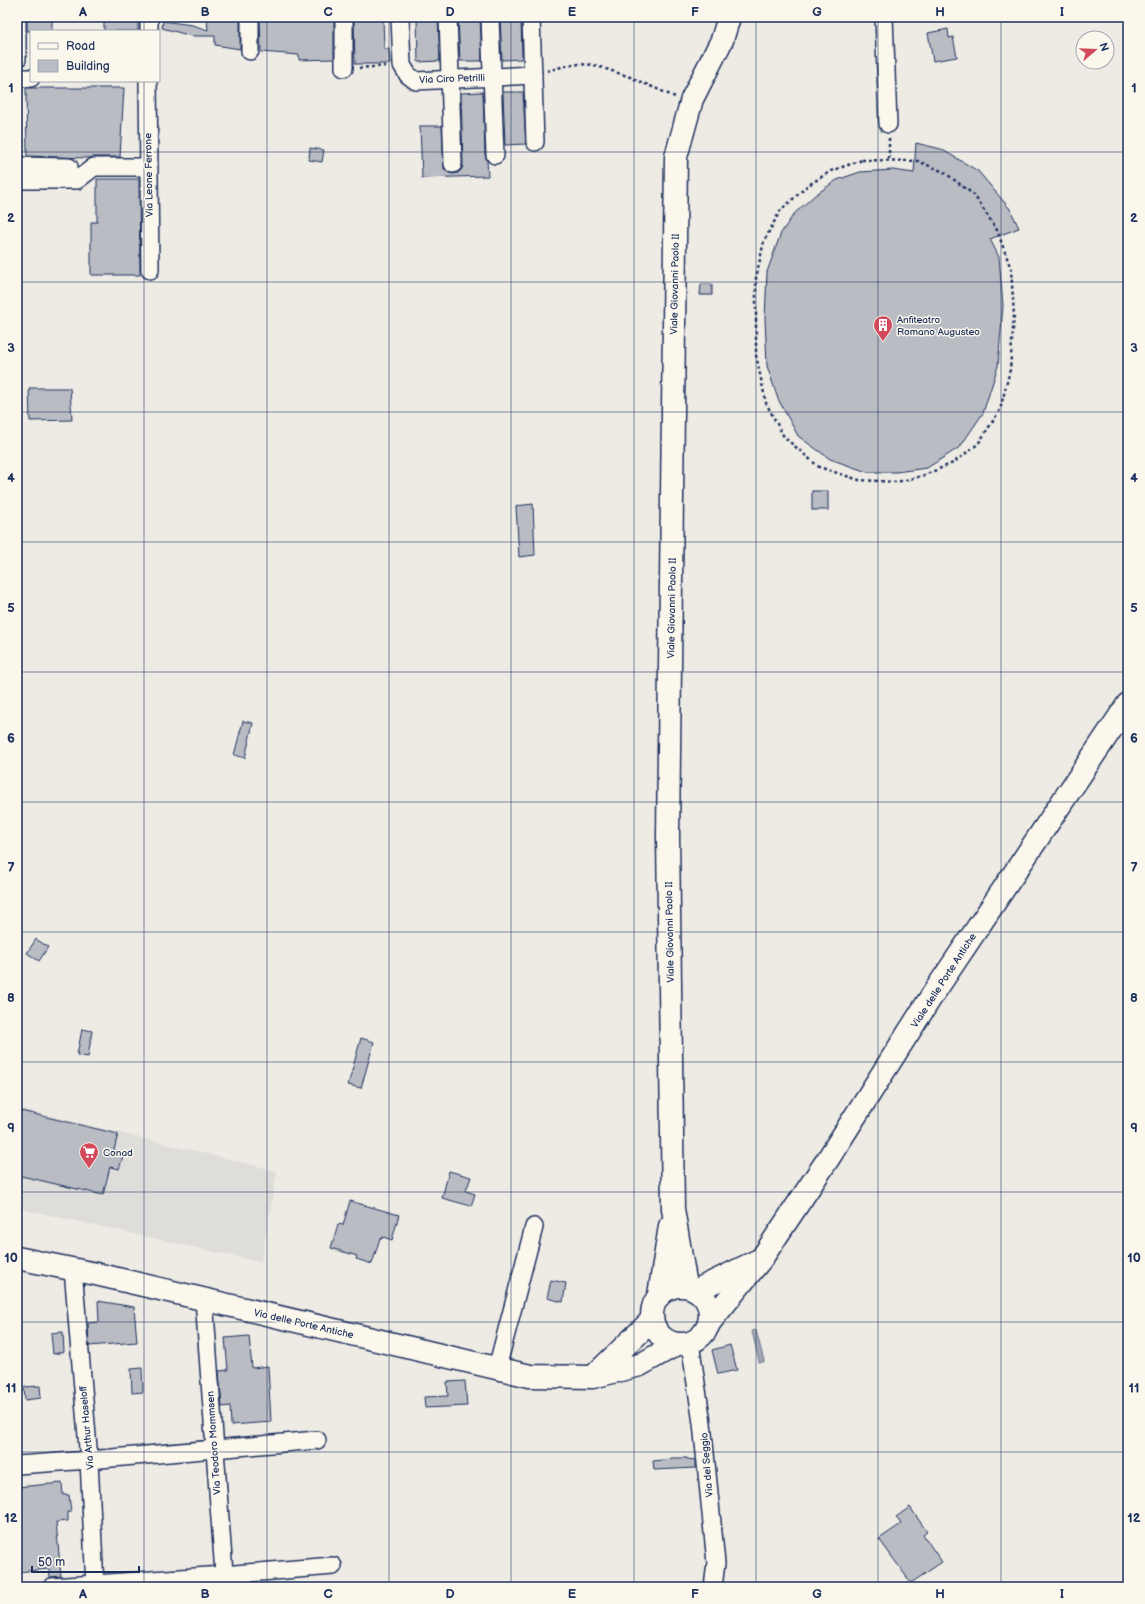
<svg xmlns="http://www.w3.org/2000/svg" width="1145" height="1604" font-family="'Balsamiq Sans',sans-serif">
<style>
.built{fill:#deddda}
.water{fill:#a3a8b4;stroke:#6d7892}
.building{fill:#b9bcc3;stroke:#1b2f5e}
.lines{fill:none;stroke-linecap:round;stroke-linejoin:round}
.minor-casing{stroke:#1b2f5e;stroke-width:20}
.major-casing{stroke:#1b2f5e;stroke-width:25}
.path{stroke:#1b2f5e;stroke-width:2.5;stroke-dasharray:3 3;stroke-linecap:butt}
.minor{stroke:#fbf7ec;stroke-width:17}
.major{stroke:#fbf7ec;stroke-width:22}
.grid{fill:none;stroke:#1b2f5e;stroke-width:1;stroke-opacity:0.55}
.labels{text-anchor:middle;stroke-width:3;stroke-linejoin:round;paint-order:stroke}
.street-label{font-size:10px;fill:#1b2f5e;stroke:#fbf7ec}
.poi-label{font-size:10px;fill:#1b2f5e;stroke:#fbf7ec;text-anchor:start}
.neatline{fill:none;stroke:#1b2f5e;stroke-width:1.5}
.grid-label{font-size:13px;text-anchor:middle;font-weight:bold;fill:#1b2f5e}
</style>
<rect width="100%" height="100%" fill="#eeebe4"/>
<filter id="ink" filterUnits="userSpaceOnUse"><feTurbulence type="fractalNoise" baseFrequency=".025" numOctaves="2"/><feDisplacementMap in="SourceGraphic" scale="8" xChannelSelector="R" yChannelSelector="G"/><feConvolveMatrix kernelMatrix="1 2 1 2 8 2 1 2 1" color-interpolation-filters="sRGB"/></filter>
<g filter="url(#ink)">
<polygon class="built" points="17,1108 277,1171 261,1262 17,1208"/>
<polygon class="water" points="756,1330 764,1361 764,1362 759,1362 752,1331"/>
<g class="building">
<rect x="27" y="17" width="25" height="14"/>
<rect x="104" y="17" width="34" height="14"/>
<polygon points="214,17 240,17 240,49 215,45 215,36 192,36 162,28 163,21 192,25 208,30 207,18 214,18"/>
<polygon points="260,17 334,17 334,59 299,60 299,55 261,52"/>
<polygon points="354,17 383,17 384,49 389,49 390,64 355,64"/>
<polygon points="417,17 438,17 440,61 418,62"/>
<polygon points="458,17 480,17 482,61 460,61"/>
<polygon points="500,17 521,17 522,59 502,60"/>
<polygon points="948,29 949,38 953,37 957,57 933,61 928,33"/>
<polygon points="26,88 124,88 120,157 94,157 88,158 27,156"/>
<polygon points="483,92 485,155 487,161 488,176 422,178 420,126 442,126 444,169 449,173 453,174 458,173 462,169 463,164 461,93"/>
<polygon points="503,92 523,92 526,144 505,145"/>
<polygon points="916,143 941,149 978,171 1010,209 1019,228 990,239 999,257 1003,306 998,366 983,413 960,447 927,468 896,472 867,472 830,459 798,436 778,399 767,366 765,318 767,272 781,233 794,214 815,195 837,180 860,172 893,170 914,173"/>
<polygon points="310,148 324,150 322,162 309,160"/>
<polygon points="97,179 139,179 140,275 91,275 91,222 97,222"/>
<polygon points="701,284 712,284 712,295 700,295"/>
<polygon points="29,388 70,388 72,420 30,421"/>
<rect x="812" y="491" width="16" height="19"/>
<polygon points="533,504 535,555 519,557 516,506"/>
<polygon points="243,721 253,723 245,758 234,755"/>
<polygon points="36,939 48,947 39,961 27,953"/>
<polygon points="82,1029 92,1031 88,1057 77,1055"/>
<polygon points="361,1038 374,1042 361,1088 348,1085"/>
<polygon points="17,1110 118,1134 114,1150 124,1153 119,1169 110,1167 103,1195 17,1175"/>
<polygon points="449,1171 471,1177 466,1191 475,1194 471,1206 442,1198"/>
<polygon points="350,1201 399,1215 392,1240 383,1237 382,1239 380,1238 372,1264 356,1259 357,1256 331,1248 338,1224 343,1225"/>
<polygon points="551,1280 566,1283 563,1302 547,1298"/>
<polygon points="98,1301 134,1307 137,1342 89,1346 88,1323 99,1322"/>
<polygon points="63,1332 64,1352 53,1354 51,1333"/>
<polygon points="249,1336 252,1368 268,1366 271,1422 231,1425 230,1406 222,1407 219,1371 228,1370 225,1338"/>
<polygon points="730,1345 737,1370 718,1374 712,1350"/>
<polygon points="142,1368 143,1392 132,1393 131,1369"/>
<polygon points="465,1381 467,1406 425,1408 424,1397 448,1396 447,1382"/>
<polygon points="40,1386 41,1398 25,1400 24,1387"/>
<polygon points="671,1458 687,1458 687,1459 696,1460 696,1468 654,1470 653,1461 671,1459"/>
<polygon points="62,1483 63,1495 69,1495 71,1512 68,1512 68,1521 56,1522 61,1576 50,1577 49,1569 17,1572 17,1542 20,1542 17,1514 17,1487"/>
<polygon points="910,1507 927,1532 923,1535 942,1562 911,1583 879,1539 901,1524 896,1517"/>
</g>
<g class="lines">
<g class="minor-casing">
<g id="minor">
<polyline points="344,17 344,68"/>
<polyline points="400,17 402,65 408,75 416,81 533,75"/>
<polyline points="448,17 453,164"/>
<polyline points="490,17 495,155"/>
<polyline points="531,17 535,142"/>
<polyline points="884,17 888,124"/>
<polyline points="149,31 149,17"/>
<polyline points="250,51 250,17"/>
<polyline points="17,59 17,17"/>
<polyline points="17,78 31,78"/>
<polyline points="148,81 150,270"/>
<polyline points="17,166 69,167"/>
<polyline points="17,180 77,180 94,167 148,167"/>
<polyline points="73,1269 89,1460 95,1587"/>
<polyline points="204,1299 225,1587"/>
<polyline points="690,1343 702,1423 716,1563 713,1587"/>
<polyline points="497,1368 534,1227"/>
<polyline points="17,1465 89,1460 317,1440"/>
<polyline points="52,1587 223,1575 333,1566"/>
</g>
</g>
<g class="major-casing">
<g id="major">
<polyline points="17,1258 96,1274 530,1376 593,1377 640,1365 677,1344"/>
<circle cx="681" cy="1315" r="29"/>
<polyline points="686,1286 673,1209 668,836 676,157 692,99 722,40 729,17"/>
<polyline points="697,1290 757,1261"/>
<polyline points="659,1295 670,1226"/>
<polyline points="709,1323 762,1258 828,1159 933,994 1128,704"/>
<polyline points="594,1376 652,1320"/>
</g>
</g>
<g class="path">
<polyline points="359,68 387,66"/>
<polyline points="547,71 565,66 579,64 594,65 630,77 675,97"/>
<polyline points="889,138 889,160"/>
<polygon points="862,160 918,161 944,172 974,195 997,230 1011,269 1014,315 1010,370 1000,410 978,444 953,463 922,476 897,482 859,480 819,467 784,437 766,403 756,355 756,278 764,241 780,211 807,186 831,171"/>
</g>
<use href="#minor" class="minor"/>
<use href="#major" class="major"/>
</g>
</g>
<path class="grid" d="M144,17V31M267,17V1587M389,17V1587M511,17V1587M634,17V1587M756,17V1587M878,17V1587M1001,17V1587M144,81V1587M17,152H1128M17,282H1128M17,412H1128M17,542H1128M17,672H1128M17,802H1128M17,932H1128M17,1062H1128M17,1192H1128M17,1322H1128M17,1452H1128"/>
<defs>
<g id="building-pin" transform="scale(1)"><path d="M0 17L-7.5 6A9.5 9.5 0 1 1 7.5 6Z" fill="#d1495b" stroke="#fbf7ec"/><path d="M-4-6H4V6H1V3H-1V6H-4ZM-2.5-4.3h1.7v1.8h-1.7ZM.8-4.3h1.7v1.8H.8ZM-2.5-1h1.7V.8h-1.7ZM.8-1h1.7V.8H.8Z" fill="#fff"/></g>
<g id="supermarket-pin" transform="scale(1)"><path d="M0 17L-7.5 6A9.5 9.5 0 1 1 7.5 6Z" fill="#d1495b" stroke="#fbf7ec"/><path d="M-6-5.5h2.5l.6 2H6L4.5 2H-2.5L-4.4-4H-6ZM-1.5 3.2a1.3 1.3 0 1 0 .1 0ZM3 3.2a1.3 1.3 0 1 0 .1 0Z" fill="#fff"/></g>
</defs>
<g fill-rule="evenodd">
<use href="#building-pin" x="883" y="325"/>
<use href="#supermarket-pin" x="89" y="1152"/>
</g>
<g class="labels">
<g class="street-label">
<text transform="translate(452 78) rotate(-2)" y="4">Via Ciro Petrilli</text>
<text transform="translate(148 175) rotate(-91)" y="4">Via Leone Ferrone</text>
<text transform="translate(674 284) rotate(-89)" y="4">Viale Giovanni Paolo II</text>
<text transform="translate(671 608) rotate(-89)" y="4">Viale Giovanni Paolo II</text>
<text transform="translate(669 932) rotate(-91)" y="4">Viale Giovanni Paolo II</text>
<text transform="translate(943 980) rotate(-57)" y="4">Viale delle Porte Antiche</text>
<text transform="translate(304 1323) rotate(13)" y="4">Via delle Porte Antiche</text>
<text transform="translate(86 1428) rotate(-95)" y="4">Via Arthur Haseloff</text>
<text transform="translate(213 1443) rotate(-94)" y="4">Via Teodoro Mommsen</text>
<text transform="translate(706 1465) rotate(-95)" y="4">Via del Seggio</text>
</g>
<g class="poi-label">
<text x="897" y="323">Anfiteatro<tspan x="897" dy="12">Romano Augusteo</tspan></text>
<text x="103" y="1156">Conad</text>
</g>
</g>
<rect width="1145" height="1604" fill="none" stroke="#fbf7ec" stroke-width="44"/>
<rect x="30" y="30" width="130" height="52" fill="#fbf7ec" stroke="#a1a7b3"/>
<rect x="38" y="43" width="20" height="6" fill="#fbf7ec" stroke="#a1a7b3"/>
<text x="66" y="50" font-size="12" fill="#1b2f5e">Road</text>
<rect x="38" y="60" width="20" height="12" fill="#b9bcc3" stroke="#a1a7b3"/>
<text x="66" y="70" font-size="12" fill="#1b2f5e">Building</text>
<g transform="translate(1095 50) rotate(71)"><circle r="19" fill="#fbf7ec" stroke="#a1a7b3"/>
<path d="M0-3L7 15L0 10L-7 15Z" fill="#d1495b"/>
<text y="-6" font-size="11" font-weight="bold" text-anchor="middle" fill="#1b2f5e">N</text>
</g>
<path d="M32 1566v6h107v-6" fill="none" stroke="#1b2f5e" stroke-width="2"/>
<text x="38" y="1566" font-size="12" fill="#1b2f5e" stroke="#fbf7ec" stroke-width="3" paint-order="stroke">50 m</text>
<rect x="22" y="22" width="1101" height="1560" class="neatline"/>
<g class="grid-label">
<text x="83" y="16">A</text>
<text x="205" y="16">B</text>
<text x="328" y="16">C</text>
<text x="450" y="16">D</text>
<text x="572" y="16">E</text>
<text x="695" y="16">F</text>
<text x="817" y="16">G</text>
<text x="940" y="16">H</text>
<text x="1062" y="16">I</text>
<text x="11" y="92">1</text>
<text x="1134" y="92">1</text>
<text x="11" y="222">2</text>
<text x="1134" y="222">2</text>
<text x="11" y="352">3</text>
<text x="1134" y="352">3</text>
<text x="11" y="482">4</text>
<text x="1134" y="482">4</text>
<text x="11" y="612">5</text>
<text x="1134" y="612">5</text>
<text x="11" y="742">6</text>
<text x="1134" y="742">6</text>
<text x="11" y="872">7</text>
<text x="1134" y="872">7</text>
<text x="11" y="1002">8</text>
<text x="1134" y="1002">8</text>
<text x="11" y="1132">9</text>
<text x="1134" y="1132">9</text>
<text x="11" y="1262">10</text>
<text x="1134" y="1262">10</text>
<text x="11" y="1392">11</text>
<text x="1134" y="1392">11</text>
<text x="11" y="1522">12</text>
<text x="1134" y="1522">12</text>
<text x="83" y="1598">A</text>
<text x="205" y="1598">B</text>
<text x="328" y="1598">C</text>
<text x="450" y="1598">D</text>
<text x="572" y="1598">E</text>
<text x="695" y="1598">F</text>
<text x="817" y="1598">G</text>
<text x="940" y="1598">H</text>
<text x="1062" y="1598">I</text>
</g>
</svg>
